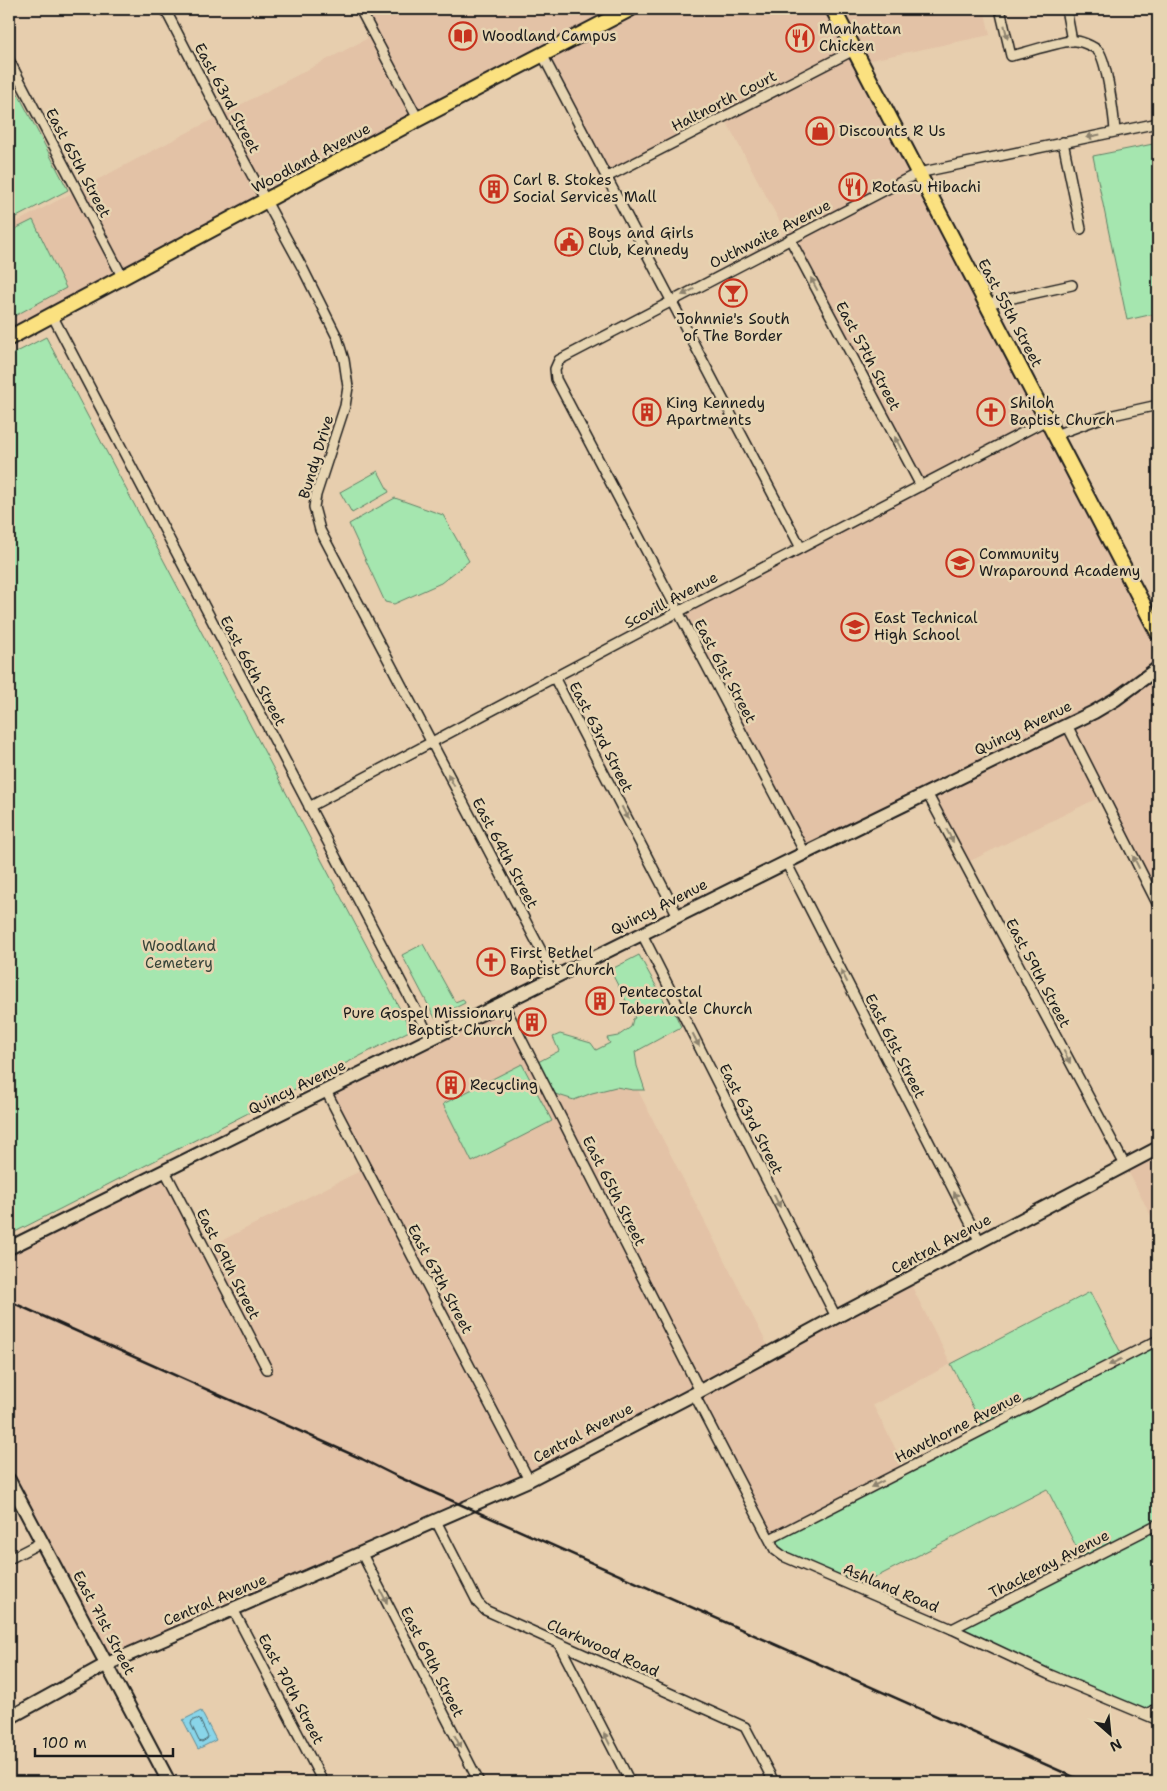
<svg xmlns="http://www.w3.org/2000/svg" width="1167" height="1791" font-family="'Shantell Sans',sans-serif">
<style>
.built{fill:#e3c2a6}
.green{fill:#a5e6af;stroke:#608166}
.water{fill:#89d5e9;stroke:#5d8b97}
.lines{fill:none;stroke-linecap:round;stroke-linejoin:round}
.shore{stroke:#48666e;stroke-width:1}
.street-casing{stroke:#1c1c1c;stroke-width:12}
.secondary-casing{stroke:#1c1c1c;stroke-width:16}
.primary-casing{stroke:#1c1c1c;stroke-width:18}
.street{stroke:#e7d5b2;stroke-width:9}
.secondary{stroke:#e7d5b2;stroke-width:12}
.primary{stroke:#fbe180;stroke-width:14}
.rail{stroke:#1c1c1c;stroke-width:2.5}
.oneway{fill:#8c826e}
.labels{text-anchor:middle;stroke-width:5;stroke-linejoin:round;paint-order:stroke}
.poi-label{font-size:15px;fill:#1c1c1c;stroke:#e7d5b2;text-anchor:start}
.street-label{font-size:15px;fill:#1c1c1c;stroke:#e7d5b2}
.park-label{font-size:15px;fill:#374439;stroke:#e7d5b2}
</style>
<rect width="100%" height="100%" fill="#e7ceae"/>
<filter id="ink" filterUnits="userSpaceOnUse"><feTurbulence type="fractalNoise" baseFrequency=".02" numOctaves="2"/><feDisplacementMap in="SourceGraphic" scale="10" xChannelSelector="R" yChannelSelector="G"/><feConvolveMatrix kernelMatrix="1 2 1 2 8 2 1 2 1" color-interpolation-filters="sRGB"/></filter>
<g filter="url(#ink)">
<g class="built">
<polygon points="360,9 984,9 990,35 861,62 1158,633 1158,905 1102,796 964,864 927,793 805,853 678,612 921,486 724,117 607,177 542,55 9,338 9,226 374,35"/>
<polygon points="503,1003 546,1088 618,1051 771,1352 908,1279 951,1364 873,1405 906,1469 770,1539 695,1394 529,1480 107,1664 9,1480 9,1248 165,1171 205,1249 366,1168 326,1091"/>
<polygon points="1158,1148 1158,1230 1125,1165"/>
</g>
<g class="green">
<polygon points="12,82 68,190 9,221 9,83"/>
<polygon points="1158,143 1158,313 1127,320 1093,156"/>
<polygon points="33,220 66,288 9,319 9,232"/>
<polygon points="46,337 411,1030 9,1235 9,356"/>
<polygon points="378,471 389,492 352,513 340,492"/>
<polygon points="395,498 443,515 469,561 441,583 394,604 385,602 349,524"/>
<polygon points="423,944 455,1002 463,999 465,1003 435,1018 402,955"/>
<polygon points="639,955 667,1006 672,1007 681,1027 635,1052 637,1066 645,1090 633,1090 616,1087 592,1093 574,1100 555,1094 538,1062 559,1051 553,1037 560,1034 591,1043 596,1050 610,1043 607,1038 618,1036 631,1027 633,1019 635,1018 610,970"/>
<polygon points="522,1064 552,1121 472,1162 443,1104"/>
<polygon points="1090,1292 1123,1357 1158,1340 1158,1708 1146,1714 952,1629 1084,1562 1047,1489 855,1588 783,1556 770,1539 984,1429 951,1364"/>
</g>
<polygon class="water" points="201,1711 216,1740 198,1749 183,1720"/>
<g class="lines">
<polygon class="shore" points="197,1719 200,1720 208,1737 207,1739 202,1742 199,1741 191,1724 192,1721"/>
<g class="street-casing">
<g id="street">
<polyline points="165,9 228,131 303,269 337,337 344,360 348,387 345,406 316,495 314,507 320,530 555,977"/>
<polyline points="360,9 418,119"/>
<path d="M1000,9L1011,56C1028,52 1054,43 1071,41C1079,40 1094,46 1099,52C1107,63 1114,116 1115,131"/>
<polyline points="1066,9 1072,41"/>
<polyline points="542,54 801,548"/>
<polyline points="9,60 123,278"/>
<polyline points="1063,142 1081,229"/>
<polyline points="607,177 854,50"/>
<polyline points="790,239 921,486"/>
<polyline points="986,304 1072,285"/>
<polyline points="52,315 431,1039"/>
<polyline points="1055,435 1104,417 1158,405"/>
<polyline points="554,677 678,916"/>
<polyline points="1067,725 1158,905"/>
<polyline points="927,793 1125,1165"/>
<polyline points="309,807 678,612 1047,420"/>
<polyline points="805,853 556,379 555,369 559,360 918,173 1158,123"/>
<polyline points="786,862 980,1242"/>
<polyline points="642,934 836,1317"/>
<polyline points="503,1003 700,1391"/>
<polyline points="326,1091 529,1480"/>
<polyline points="165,1171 267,1369"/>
<polyline points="694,1394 775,1550 783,1556 952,1629 1048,1674 1158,1720"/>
<polyline points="436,1521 478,1603 485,1610 745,1727 774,1782"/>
<polyline points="770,1539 1158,1340"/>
<polyline points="362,1554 479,1782"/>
<polyline points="9,1559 42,1542"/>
<polyline points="233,1609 323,1782"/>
<polyline points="952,1629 1158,1524"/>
<polyline points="559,1644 630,1782"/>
<polyline points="1146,1714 1158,1708"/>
</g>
</g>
<g class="secondary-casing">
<g id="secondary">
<polyline points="9,1248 805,853 1094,712 1116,699 1158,668"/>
<polyline points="9,1480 169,1782"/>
<polyline points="9,1718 107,1664 529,1480 700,1391 836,1317 1158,1148"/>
</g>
</g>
<g class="primary-casing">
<g id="primary">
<polyline points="833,9 1158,633"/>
<polyline points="9,338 418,119 630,9"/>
</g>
</g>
<use href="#street" class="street"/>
<use href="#secondary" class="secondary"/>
<use href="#primary" class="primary"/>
<polyline class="rail" points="9,1301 362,1459 394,1475 1085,1782"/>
</g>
<defs><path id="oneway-solid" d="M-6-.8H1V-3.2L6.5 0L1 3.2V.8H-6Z" transform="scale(1.25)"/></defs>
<g class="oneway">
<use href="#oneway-solid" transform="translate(1006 32) rotate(77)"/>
<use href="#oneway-solid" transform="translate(1093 136) rotate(168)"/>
<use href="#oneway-solid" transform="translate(814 284) rotate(-118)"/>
<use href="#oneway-solid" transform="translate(688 292) rotate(153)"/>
<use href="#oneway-solid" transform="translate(898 443) rotate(-118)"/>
<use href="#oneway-solid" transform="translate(451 780) rotate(-118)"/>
<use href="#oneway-solid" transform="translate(625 813) rotate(63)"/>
<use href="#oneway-solid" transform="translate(950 836) rotate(62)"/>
<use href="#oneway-solid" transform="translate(1136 862) rotate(-117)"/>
<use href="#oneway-solid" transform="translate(844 976) rotate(-117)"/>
<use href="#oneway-solid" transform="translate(696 1040) rotate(63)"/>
<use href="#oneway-solid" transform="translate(1067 1057) rotate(62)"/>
<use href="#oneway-solid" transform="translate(957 1198) rotate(-117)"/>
<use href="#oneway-solid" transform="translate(777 1201) rotate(63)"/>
<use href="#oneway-solid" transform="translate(1115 1362) rotate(153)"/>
<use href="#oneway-solid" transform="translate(877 1484) rotate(153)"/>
<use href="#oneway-solid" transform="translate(384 1597) rotate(63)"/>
<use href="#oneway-solid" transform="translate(607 1739) rotate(-117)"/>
<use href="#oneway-solid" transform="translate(458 1742) rotate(63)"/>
</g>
</g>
<defs>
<g id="library-ring" transform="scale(1.4375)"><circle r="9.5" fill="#e7d5b2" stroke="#c8321e" stroke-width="1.5"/><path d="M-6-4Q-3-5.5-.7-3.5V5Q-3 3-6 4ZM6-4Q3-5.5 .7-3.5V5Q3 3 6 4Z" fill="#c8321e"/></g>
<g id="restaurant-ring" transform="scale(1.4375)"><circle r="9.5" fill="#e7d5b2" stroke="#c8321e" stroke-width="1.5"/><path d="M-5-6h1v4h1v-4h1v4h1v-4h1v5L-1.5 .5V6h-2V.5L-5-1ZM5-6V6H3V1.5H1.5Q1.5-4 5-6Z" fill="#c8321e"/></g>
<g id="shop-ring" transform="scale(1.4375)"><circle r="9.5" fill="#e7d5b2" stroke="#c8321e" stroke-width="1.5"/><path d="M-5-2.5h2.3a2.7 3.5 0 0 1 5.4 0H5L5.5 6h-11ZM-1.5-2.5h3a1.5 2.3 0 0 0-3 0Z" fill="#c8321e"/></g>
<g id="building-ring" transform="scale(1.4375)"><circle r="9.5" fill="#e7d5b2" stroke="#c8321e" stroke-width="1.5"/><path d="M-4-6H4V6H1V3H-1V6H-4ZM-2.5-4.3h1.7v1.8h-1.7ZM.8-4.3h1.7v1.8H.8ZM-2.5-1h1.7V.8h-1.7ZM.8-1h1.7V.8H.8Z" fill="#c8321e"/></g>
<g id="civic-ring" transform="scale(1.4375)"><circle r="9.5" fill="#e7d5b2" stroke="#c8321e" stroke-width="1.5"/><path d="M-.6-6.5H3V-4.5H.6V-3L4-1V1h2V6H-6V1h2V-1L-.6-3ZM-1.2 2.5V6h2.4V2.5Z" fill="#c8321e"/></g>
<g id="bar-ring" transform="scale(1.4375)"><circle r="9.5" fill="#e7d5b2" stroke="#c8321e" stroke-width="1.5"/><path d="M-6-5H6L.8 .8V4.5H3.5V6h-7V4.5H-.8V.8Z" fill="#c8321e"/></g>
<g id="church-ring" transform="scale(1.4375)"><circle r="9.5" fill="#e7d5b2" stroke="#c8321e" stroke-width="1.5"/><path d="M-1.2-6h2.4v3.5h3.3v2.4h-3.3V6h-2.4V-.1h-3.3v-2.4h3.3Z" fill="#c8321e"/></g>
<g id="school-ring" transform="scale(1.4375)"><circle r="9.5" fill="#e7d5b2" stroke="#c8321e" stroke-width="1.5"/><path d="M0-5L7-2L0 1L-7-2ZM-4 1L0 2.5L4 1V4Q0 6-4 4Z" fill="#c8321e"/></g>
<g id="university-ring" transform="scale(1.4375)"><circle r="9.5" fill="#e7d5b2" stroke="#c8321e" stroke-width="1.5"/><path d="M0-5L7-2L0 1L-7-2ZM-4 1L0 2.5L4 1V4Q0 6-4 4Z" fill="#c8321e"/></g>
</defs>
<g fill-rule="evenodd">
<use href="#library-ring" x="463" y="36"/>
<use href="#restaurant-ring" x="800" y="38"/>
<use href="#shop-ring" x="820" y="131"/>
<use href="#restaurant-ring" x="853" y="187"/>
<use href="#building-ring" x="494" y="189"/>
<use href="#civic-ring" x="569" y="242"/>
<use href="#bar-ring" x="733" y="293"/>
<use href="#building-ring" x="647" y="412"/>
<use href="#church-ring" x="991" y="412"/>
<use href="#school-ring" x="960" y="563"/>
<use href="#university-ring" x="855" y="627"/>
<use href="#church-ring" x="491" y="962"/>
<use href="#building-ring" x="600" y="1001"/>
<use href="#building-ring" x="532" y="1022"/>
<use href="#building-ring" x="451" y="1085"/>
</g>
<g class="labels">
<g class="poi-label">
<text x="819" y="34">Manhattan<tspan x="819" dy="17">Chicken</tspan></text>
<text x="482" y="41">Woodland Campus</text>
<text x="839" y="136">Discounts R Us</text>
<text x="513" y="185">Carl B. Stokes<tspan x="513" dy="17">Social Services Mall</tspan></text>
<text x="872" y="192">Rotasu Hibachi</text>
<text x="588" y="238">Boys and Girls<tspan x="588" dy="17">Club, Kennedy</tspan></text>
<text x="733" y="324" text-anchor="middle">Johnnie's South<tspan x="733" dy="17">of The Border</tspan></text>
<text x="666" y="408">King Kennedy<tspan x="666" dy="17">Apartments</tspan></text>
<text x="1010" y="408">Shiloh<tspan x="1010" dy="17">Baptist Church</tspan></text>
<text x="979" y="559">Community<tspan x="979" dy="17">Wraparound Academy</tspan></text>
<text x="874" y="623">East Technical<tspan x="874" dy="17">High School</tspan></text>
<text x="510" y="958">First Bethel<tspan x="510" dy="17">Baptist Church</tspan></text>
<text x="619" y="997">Pentecostal<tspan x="619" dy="17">Tabernacle Church</tspan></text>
<text x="513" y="1018" text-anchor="end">Pure Gospel Missionary<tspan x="513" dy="17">Baptist Church</tspan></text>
<text x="470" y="1090">Recycling</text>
</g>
<g class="street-label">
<text transform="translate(227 98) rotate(62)" y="5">East 63rd Street</text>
<text transform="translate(724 101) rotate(-27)" y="5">Haltnorth Court</text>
<text transform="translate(311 158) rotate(-28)" y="5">Woodland Avenue</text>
<text transform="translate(78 163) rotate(62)" y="5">East 65th Street</text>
<text transform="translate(770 234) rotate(-27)" y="5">Outhwaite Avenue</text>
<text transform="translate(1010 313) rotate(62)" y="5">East 55th Street</text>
<text transform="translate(868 356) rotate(62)" y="5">East 57th Street</text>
<text transform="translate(316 457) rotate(-73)" y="5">Bundy Drive</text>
<text transform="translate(671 600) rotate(-28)" y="5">Scovill Avenue</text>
<text transform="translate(253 671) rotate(62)" y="5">East 66th Street</text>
<text transform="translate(725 671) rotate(62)" y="5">East 61st Street</text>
<text transform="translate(1023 728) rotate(-26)" y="5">Quincy Avenue</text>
<text transform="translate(601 737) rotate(63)" y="5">East 63rd Street</text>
<text transform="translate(505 853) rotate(62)" y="5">East 64th Street</text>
<text transform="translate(659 907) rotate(-27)" y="5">Quincy Avenue</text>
<text transform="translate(1038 973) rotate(62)" y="5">East 59th Street</text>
<text transform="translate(895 1046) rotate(63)" y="5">East 61st Street</text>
<text transform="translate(297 1087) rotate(-26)" y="5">Quincy Avenue</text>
<text transform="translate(751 1119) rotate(63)" y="5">East 63rd Street</text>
<text transform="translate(614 1191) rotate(63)" y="5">East 65th Street</text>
<text transform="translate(941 1244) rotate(-28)" y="5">Central Avenue</text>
<text transform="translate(228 1264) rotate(63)" y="5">East 69th Street</text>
<text transform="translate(440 1279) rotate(62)" y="5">East 67th Street</text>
<text transform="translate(958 1427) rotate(-27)" y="5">Hawthorne Avenue</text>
<text transform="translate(583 1433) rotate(-28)" y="5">Central Avenue</text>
<text transform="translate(1049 1564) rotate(-27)" y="5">Thackeray Avenue</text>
<text transform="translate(891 1588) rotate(23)" y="5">Ashland Road</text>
<text transform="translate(215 1600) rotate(-23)" y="5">Central Avenue</text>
<text transform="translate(104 1623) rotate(62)" y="5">East 71st Street</text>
<text transform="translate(603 1648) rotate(24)" y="5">Clarkwood Road</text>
<text transform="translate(432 1662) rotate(63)" y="5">East 69th Street</text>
<text transform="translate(291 1689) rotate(62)" y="5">East 70th Street</text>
</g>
<g class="park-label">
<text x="179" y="951">Woodland<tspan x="179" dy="17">Cemetery</tspan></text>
</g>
</g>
<rect width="1167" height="1791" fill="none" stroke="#e7d5b2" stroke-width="30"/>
<rect x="15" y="15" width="1137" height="1761" fill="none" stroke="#1c1c1c" stroke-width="2" filter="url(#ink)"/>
<g transform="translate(1110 1734) rotate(153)" stroke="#e7d5b2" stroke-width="4" paint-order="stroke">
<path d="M0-4L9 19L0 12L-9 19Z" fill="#1c1c1c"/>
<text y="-8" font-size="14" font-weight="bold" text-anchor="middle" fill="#1c1c1c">N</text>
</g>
<path d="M35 1748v8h138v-8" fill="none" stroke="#1c1c1c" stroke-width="2.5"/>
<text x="42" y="1748" font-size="15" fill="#1c1c1c" stroke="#e7d5b2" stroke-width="4" paint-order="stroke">100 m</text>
</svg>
